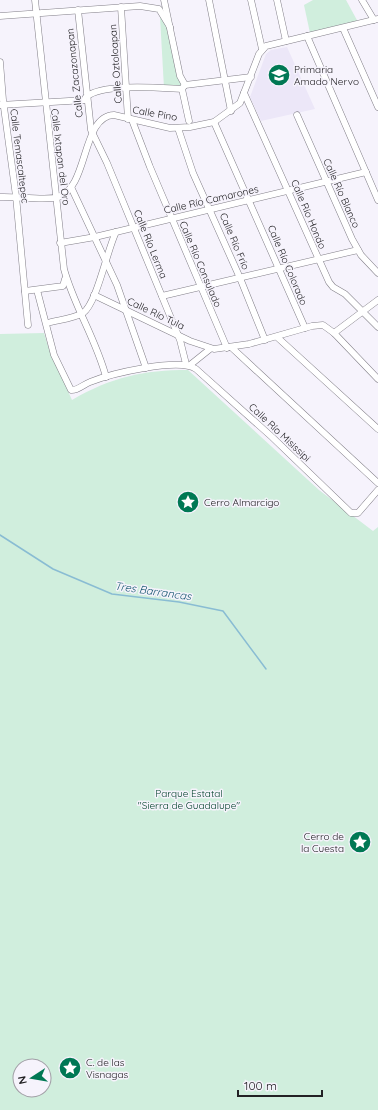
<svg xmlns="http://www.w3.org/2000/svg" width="378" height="1110" font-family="Quicksand,sans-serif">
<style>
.built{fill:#ece7f8}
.green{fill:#d0eedd;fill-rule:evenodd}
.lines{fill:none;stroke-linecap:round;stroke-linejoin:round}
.stream{stroke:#89bcd3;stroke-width:1.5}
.minor-casing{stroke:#827f88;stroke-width:7}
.minor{stroke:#fff;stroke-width:6}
.labels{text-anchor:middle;stroke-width:3;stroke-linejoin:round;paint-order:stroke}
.street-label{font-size:10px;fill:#222124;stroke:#f6f3fc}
.poi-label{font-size:10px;fill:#222124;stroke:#f6f3fc;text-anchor:start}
.park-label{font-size:10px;fill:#02432b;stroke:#f6f3fc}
.water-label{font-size:11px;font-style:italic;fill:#175871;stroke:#f6f3fc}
</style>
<rect width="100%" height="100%" fill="#f6f3fc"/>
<polygon class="built" points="287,47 315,109 261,121 250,97 266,54 271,50"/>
<g class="green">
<polygon points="313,0 346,0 358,22 310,33 304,5"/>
<polygon points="160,17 171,33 184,90 164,88"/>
<path d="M44,333L49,349L72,400C112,377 143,370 188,370L319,490L373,531L378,527V1110H0V334ZM20,1066H44V1090H20Z"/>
</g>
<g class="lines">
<polyline class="stream" points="0,535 53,569 112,594 179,602 223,611 266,669"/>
<g class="minor-casing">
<g id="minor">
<path d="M35,0L64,269C74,306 96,339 106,377"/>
<polyline points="164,0 180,76 185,85"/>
<polyline points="209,0 231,111"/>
<polyline points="251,0 262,49"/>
<polyline points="277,0 286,41"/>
<polyline points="362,0 374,20"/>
<polyline points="121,7 128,119"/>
<polyline points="78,10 91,130 107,163 180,340 186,364"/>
<polyline points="0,16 140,6 159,9 170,27"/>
<polyline points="343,28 378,107"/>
<polyline points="307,36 378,200"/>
<polyline points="0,62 3,100 16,196 28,325"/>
<polyline points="185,85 251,77"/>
<polyline points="184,86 182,89 189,121"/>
<polyline points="244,93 329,282 333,287 345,294 378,327"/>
<path d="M86,97C103,83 160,88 182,89"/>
<polyline points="0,105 86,100"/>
<polyline points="297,115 352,239 361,255 378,273"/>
<polyline points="132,120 150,167 227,348"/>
<polyline points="214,122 305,328"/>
<polyline points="178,128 193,173 240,278 265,340"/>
<polyline points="71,187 117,285 146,368"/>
<path d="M0,197C13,196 49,201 58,197C89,188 81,116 114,115L170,128L190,127L214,122L240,103L259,54L266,46L378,19"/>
<polyline points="60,243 95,237 366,172"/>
<path d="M37,290L54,355L71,390C77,391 84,384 90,382C110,374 179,357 196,369L272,437L351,513H358L378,490"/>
<polyline points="25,291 63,286 65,279"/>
<polyline points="94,295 190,341 214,349 249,344 312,326 323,325 334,333 378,379"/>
<polyline points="162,296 358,250"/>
<path d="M47,323C57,320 73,319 83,313C97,303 107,250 116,232"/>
<polyline points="334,333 378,300"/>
<polyline points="277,337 378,429"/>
<polyline points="231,347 378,483"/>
<polyline points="190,365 210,349"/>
</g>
</g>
<use href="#minor" class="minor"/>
</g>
<defs>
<g id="school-disc" transform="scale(1.15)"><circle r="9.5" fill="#007854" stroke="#f6f3fc"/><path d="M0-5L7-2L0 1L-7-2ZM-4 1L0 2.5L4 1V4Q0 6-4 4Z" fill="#fff"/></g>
<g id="sight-disc" transform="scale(1.15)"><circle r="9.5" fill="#007854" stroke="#f6f3fc"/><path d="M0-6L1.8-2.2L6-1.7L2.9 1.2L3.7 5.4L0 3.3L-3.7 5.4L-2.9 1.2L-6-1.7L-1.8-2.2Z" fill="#fff"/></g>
</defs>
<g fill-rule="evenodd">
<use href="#school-disc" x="279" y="75"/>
<use href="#sight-disc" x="188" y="502"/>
<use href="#sight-disc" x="360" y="842"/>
<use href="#sight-disc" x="70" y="1068"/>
</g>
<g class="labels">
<g class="street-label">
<text transform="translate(115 64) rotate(-94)" y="4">Calle Oztoloapan</text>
<text transform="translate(74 73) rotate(-96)" y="4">Calle Zacazonapan</text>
<text transform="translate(155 113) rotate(10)" y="4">Calle Pino</text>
<text transform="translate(20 156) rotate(83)" y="4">Calle Temascaltepec</text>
<text transform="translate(61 157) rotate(83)" y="4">Calle Ixtapan del Oro</text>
<text transform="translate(342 193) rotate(66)" y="4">Calle Río Blanco</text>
<text transform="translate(211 199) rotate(-13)" y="4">Calle Río Camarones</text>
<text transform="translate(309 214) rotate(67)" y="4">Calle Río Hondo</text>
<text transform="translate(235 241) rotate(67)" y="4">Calle Río Frío</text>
<text transform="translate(151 244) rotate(68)" y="4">Calle Río Lerma</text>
<text transform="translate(201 264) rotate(67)" y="4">Calle Río Consulado</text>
<text transform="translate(288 265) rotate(67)" y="4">Calle Río Colorado</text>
<text transform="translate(156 313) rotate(25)" y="4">Calle Río Tula</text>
<text transform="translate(280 432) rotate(43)" y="4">Calle Río Misissipi</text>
</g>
<g class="poi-label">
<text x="294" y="73">Primaria<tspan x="294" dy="12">Amado Nervo</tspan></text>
<text x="204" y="506">Cerro Almarcigo</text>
<text x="344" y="840" text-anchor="end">Cerro de<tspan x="344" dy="12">la Cuesta</tspan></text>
<text x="86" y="1066">C. de las<tspan x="86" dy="12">Visnagas</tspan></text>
</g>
<g class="park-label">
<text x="189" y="797">Parque Estatal<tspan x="189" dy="12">"Sierra de Guadalupe"</tspan></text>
</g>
<g class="water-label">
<text transform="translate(153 591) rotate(8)" y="4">Tres Barrancas</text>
</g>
</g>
<g transform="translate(32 1078) rotate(258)"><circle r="19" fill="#f6f3fc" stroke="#a19fa6"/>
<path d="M0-3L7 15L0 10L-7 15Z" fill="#007854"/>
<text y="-6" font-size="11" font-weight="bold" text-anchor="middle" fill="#222124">N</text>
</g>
<path d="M238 1090v6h84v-6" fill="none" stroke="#222124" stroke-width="2"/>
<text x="244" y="1090" font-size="12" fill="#222124" stroke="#f6f3fc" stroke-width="3" paint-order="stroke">100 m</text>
</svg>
